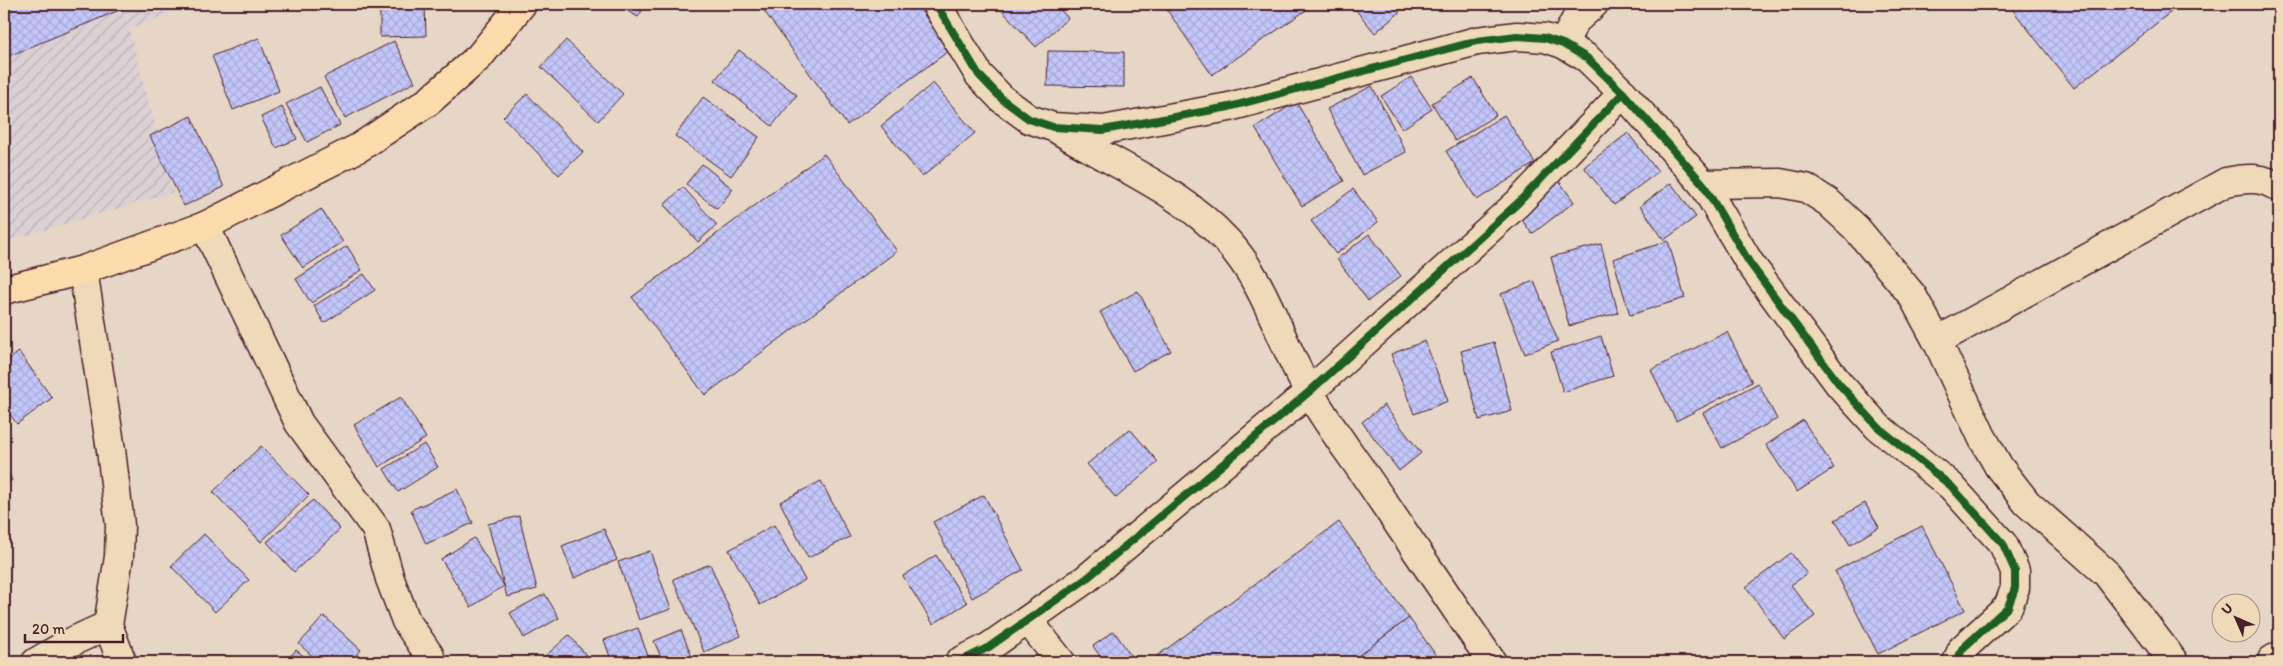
<svg xmlns="http://www.w3.org/2000/svg" width="2283" height="666" font-family="Itim,sans-serif">
<style>
.industrial{fill:url(#industrial-furrows)}
.building{fill:url(#building-cross-hatch);stroke:#4a1f2b}
.lines{fill:none;stroke-linecap:round;stroke-linejoin:round}
.minor-casing{stroke:#4a1f2b;stroke-width:31}
.major-casing{stroke:#4a1f2b;stroke-width:31}
.minor{stroke:#eedab8;stroke-width:28}
.major{stroke:#fcdcac;stroke-width:28}
.cycleway-casing{stroke:#eedab8;stroke-width:11}
.cycleway{stroke:#1b5e20;stroke-width:8}
</style>
<defs>
<pattern id="industrial-furrows" width="10" height="10" patternUnits="userSpaceOnUse" patternTransform="scale(1.25)"><rect width="10" height="10" fill="#dbd1d5"/><path d="M-1 1l2-2M0 10L10 0M9 11l2-2" fill="none" stroke="#bdb3b7"/></pattern>
<pattern id="building-cross-hatch" width="8" height="8" patternUnits="userSpaceOnUse" patternTransform="scale(1.25)"><rect width="8" height="8" fill="#c3c6f9"/><path d="M0 0l8 8M0 8l8-8" fill="none" stroke="#a9aad6"/></pattern>
</defs>
<rect width="100%" height="100%" fill="#e5d6c5"/>
<filter id="ink" filterUnits="userSpaceOnUse"><feTurbulence type="fractalNoise" baseFrequency=".02" numOctaves="2"/><feDisplacementMap in="SourceGraphic" scale="10" xChannelSelector="R" yChannelSelector="G"/><feConvolveMatrix kernelMatrix="1 2 1 2 8 2 1 2 1" color-interpolation-filters="sRGB"/></filter>
<g filter="url(#ink)">
<polygon class="industrial" points="4,4 195,4 129,29 173,192 4,242"/>
<g class="building">
<polygon points="4,4 134,4 4,58"/>
<polygon points="425,4 426,36 380,37 380,5"/>
<polygon points="615,4 646,4 638,17"/>
<polygon points="759,4 916,4 950,50 847,125"/>
<polygon points="996,4 1055,4 1068,18 1036,47"/>
<polygon points="1163,4 1311,4 1312,6 1212,75"/>
<polygon points="1351,4 1393,4 1400,12 1375,33"/>
<polygon points="1402,4 1412,4 1406,9"/>
<polygon points="2008,4 2181,4 2074,88"/>
<polygon points="259,38 279,91 233,110 212,56"/>
<polygon points="566,40 623,94 598,121 541,67"/>
<polygon points="394,41 415,82 345,118 324,77"/>
<polygon points="739,50 797,95 772,126 715,80"/>
<polygon points="1048,51 1124,52 1124,87 1047,86"/>
<polygon points="1411,77 1432,109 1402,129 1381,96"/>
<polygon points="1473,78 1496,115 1455,141 1432,103"/>
<polygon points="933,83 975,133 922,177 881,126"/>
<polygon points="1372,86 1406,152 1362,175 1327,109"/>
<polygon points="320,87 340,125 307,142 286,104"/>
<polygon points="527,94 583,152 559,175 503,117"/>
<polygon points="703,97 759,137 731,176 675,136"/>
<polygon points="1296,102 1344,181 1302,206 1255,128"/>
<polygon points="282,107 297,139 276,148 261,117"/>
<polygon points="1504,115 1535,163 1477,200 1446,151"/>
<polygon points="191,116 224,187 184,206 150,136"/>
<polygon points="1628,133 1658,172 1614,205 1584,167"/>
<polygon points="824,154 897,251 705,395 632,297"/>
<polygon points="702,164 733,189 717,209 686,184"/>
<polygon points="1559,181 1574,202 1532,234 1517,213"/>
<polygon points="1671,183 1696,217 1664,240 1640,206"/>
<polygon points="683,187 717,225 698,242 664,205"/>
<polygon points="1353,189 1378,222 1336,254 1311,221"/>
<polygon points="321,209 343,242 303,268 281,235"/>
<polygon points="1369,234 1401,276 1368,301 1337,259"/>
<polygon points="1668,241 1685,298 1630,315 1613,259"/>
<polygon points="1601,244 1618,313 1569,326 1551,257"/>
<polygon points="347,246 362,270 311,303 296,279"/>
<polygon points="364,274 375,290 324,323 314,306"/>
<polygon points="1534,281 1558,341 1525,354 1501,294"/>
<polygon points="1138,291 1171,351 1133,371 1100,312"/>
<polygon points="1727,332 1752,382 1676,421 1651,370"/>
<polygon points="1601,336 1613,376 1563,392 1551,352"/>
<polygon points="1425,341 1448,401 1414,414 1391,354"/>
<polygon points="1494,342 1512,411 1479,420 1461,351"/>
<polygon points="19,352 52,398 17,424 4,406 4,363"/>
<polygon points="1758,383 1777,419 1722,448 1703,413"/>
<polygon points="401,397 426,438 379,467 354,425"/>
<polygon points="1384,405 1421,453 1399,471 1362,422"/>
<polygon points="1803,420 1834,468 1797,492 1766,445"/>
<polygon points="1130,429 1158,462 1116,498 1087,464"/>
<polygon points="424,444 438,467 398,492 384,469"/>
<polygon points="261,446 309,495 261,542 213,492"/>
<polygon points="4,467 12,480 4,485"/>
<polygon points="821,481 850,537 808,558 780,502"/>
<polygon points="457,489 473,523 426,544 411,510"/>
<polygon points="984,495 1023,570 972,598 933,522"/>
<polygon points="313,500 340,529 294,572 267,542"/>
<polygon points="1865,503 1879,527 1850,545 1835,520"/>
<polygon points="519,516 537,589 507,597 488,524"/>
<polygon points="1339,522 1409,618 1350,662 1161,662 1157,656"/>
<polygon points="774,525 805,580 760,605 729,550"/>
<polygon points="1922,526 1965,610 1878,654 1835,571"/>
<polygon points="604,529 617,560 574,578 562,546"/>
<polygon points="204,534 249,580 215,612 171,566"/>
<polygon points="474,538 504,586 471,607 441,559"/>
<polygon points="650,551 671,609 639,620 618,562"/>
<polygon points="1791,553 1807,574 1791,585 1815,616 1784,639 1746,587"/>
<polygon points="936,555 967,603 933,624 903,576"/>
<polygon points="710,564 741,636 704,652 673,579"/>
<polygon points="545,594 559,618 524,638 510,613"/>
<polygon points="324,616 361,650 350,662 319,662 299,644"/>
<polygon points="1409,618 1441,662 1350,662"/>
<polygon points="638,628 650,662 612,662 604,640"/>
<polygon points="681,630 694,662 663,662 654,641"/>
<polygon points="1114,631 1135,662 1104,662 1093,646"/>
<polygon points="569,635 592,662 545,662 542,659"/>
<polygon points="296,650 311,662 285,662"/>
<polygon points="2017,656 2022,662 2007,662"/>
</g>
<g class="lines">
<g class="minor-casing">
<g id="minor">
<polyline points="936,4 979,75 1002,99 1029,119 1053,127 1103,130 1229,107 1477,41 1517,36 1545,38 1563,44 1587,58 1623,93 1703,184 1749,262 1839,384 1878,427 1951,486 2003,544 2015,571 2015,588 2008,607 1962,649 1957,662"/>
<polyline points="1563,44 1575,21 1594,4"/>
<path d="M1057,129C1113,164 1181,190 1227,241C1267,284 1280,343 1310,393C1327,423 1349,452 1369,481C1410,541 1451,602 1492,662"/>
<polyline points="1703,184 1780,183 1806,188 1828,202 1856,228 1912,295 1937,341 1982,437 1999,467 2027,503 2107,574 2174,662"/>
<polyline points="205,226 299,423 376,529 390,579 406,621 430,656"/>
<polyline points="83,270 111,450 120,525 119,557 108,625 122,662"/>
<path d="M1937,341L2226,182C2245,178 2263,176 2279,188"/>
<polyline points="1028,620 1061,662"/>
<polyline points="2272,660 2279,656"/>
<polyline points="36,662 65,645 108,625"/>
<polyline points="959,662 989,647 1086,579 1309,392 1518,203 1623,93"/>
</g>
</g>
<g class="major-casing">
<polyline id="major" points="4,290 83,270 205,226 360,147 429,101 479,57 522,4"/>
</g>
<use href="#minor" class="minor"/>
<use href="#major" class="major"/>
<g class="cycleway-casing">
<g id="cycleway">
<polyline points="936,4 979,75 1002,99 1029,119 1053,127 1103,130 1229,107 1477,41 1517,36 1545,38 1563,44 1587,58 1623,93 1703,184 1749,262 1839,384 1878,427 1951,486 2003,544 2015,571 2015,588 2008,607 1962,649 1957,662"/>
<polyline points="959,662 989,647 1086,579 1309,392 1518,203 1623,93"/>
</g>
</g>
<use href="#cycleway" class="cycleway"/>
</g>
</g>
<rect width="2283" height="666" fill="none" stroke="#eedab8" stroke-width="20"/>
<rect x="10" y="10" width="2263" height="646" fill="none" stroke="#4a1f2b" stroke-width="2" filter="url(#ink)"/>
<g transform="translate(2236 618) rotate(315)"><circle r="24" fill="#eedab8" stroke="#ac8f80"/>
<path d="M0-4L9 19L0 12L-9 19Z" fill="#4a1f2b"/>
<text y="-8" font-size="14" font-weight="bold" text-anchor="middle" fill="#4a1f2b">U</text>
</g>
<path d="M25 634v8h98v-8" fill="none" stroke="#4a1f2b" stroke-width="2.5"/>
<text x="32" y="634" font-size="15" fill="#4a1f2b" stroke="#eedab8" stroke-width="4" paint-order="stroke">20 m</text>
</svg>
